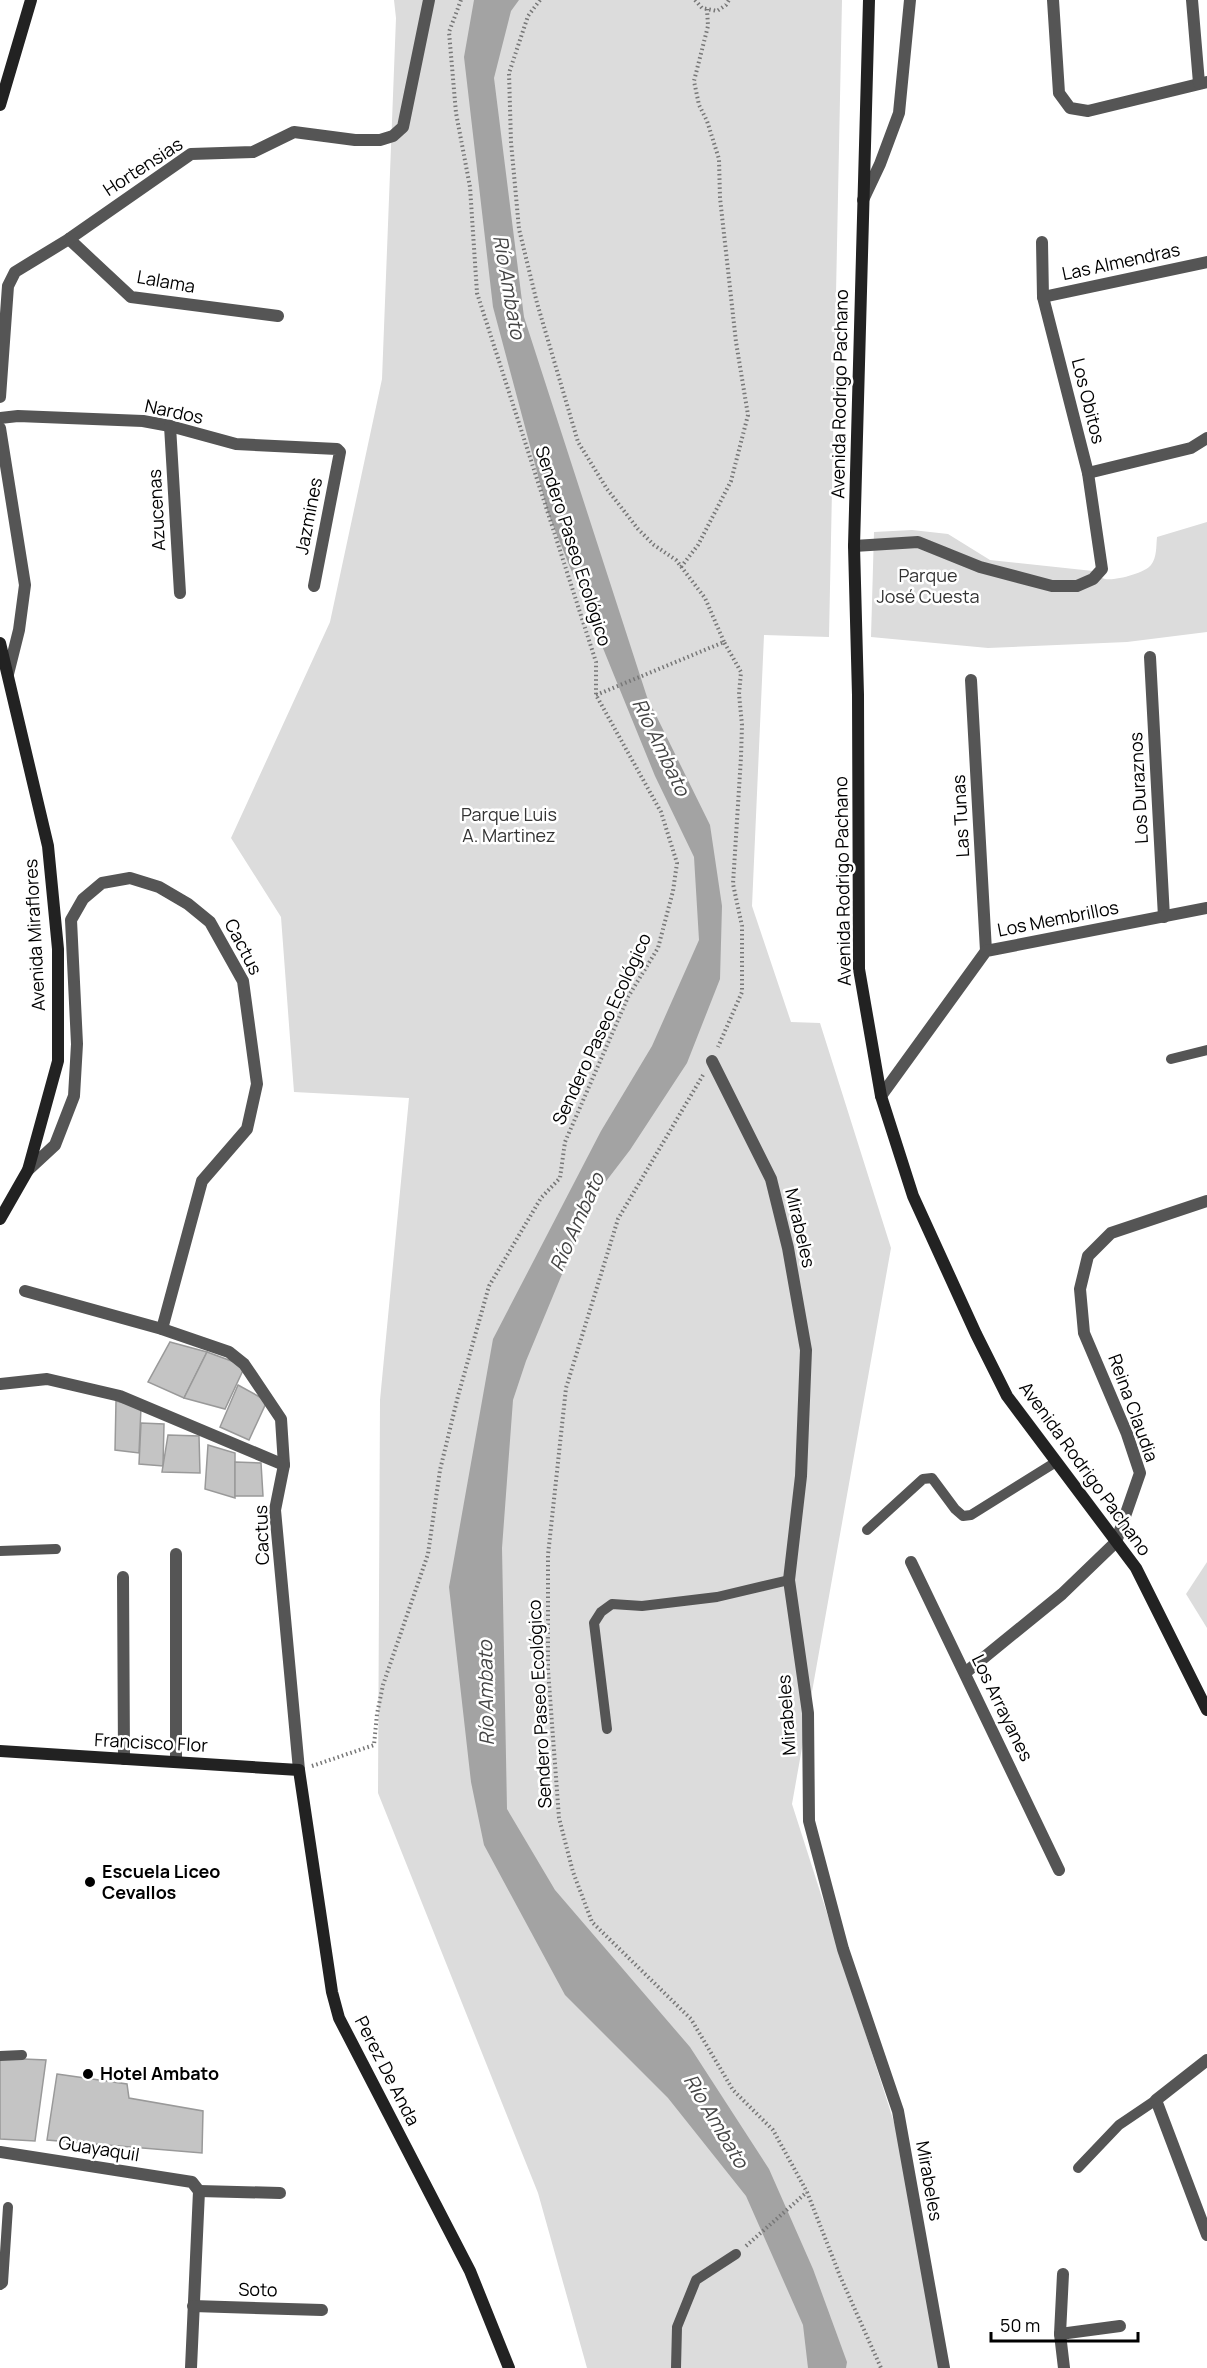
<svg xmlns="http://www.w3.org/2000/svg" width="1207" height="2368" font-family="Manrope,sans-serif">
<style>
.green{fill:#dcdcdc}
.water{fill:#a3a3a3}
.building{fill:#c4c4c4;stroke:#999;stroke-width:1.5}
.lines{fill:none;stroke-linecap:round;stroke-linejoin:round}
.path{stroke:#777;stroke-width:4;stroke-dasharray:1.5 3;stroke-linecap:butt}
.service{stroke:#555;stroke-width:10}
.pedestrian{stroke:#555;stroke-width:12}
.minor{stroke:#555;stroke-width:12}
.secondary{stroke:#222;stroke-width:12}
.poi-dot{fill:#000;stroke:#fff;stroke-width:2}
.labels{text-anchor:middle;stroke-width:5;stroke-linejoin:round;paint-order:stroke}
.street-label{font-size:18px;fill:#000;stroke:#fff}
.park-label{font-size:18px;fill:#333;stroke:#fff}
.poi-label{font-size:18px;font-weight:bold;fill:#000;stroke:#fff;text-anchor:start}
.water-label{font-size:20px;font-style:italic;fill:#444;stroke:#fff}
</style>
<rect width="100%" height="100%" fill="#fff"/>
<g class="green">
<polygon points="394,0 842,0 829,637 764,635 752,906 791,1022 820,1023 891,1248 792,1804 900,2141 940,2368 587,2368 538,2193 378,1793 380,1400 409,1098 294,1092 281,917 231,838 330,622 382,379 396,18"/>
<path d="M1207,522V632L1127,642L988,648L871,637L874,532L912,530L948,534L990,560L1093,571C1096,574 1101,578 1105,579C1115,581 1145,573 1151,565C1157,557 1156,547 1157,537Z"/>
<polygon points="1207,1562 1207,1628 1186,1594"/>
</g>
<polygon class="water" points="474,0 519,0 511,11 494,78 524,317 647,697 710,825 722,906 720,979 687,1063 630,1150 594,1197 526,1361 513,1400 502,1548 507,1809 555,1890 690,2047 769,2169 813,2269 847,2362 846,2368 808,2368 803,2325 746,2196 668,2098 565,1995 484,1845 471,1782 449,1587 493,1339 601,1131 652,1046 699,940 694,857 655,776 548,513 493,307 464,57"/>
<g class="building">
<polygon points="170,1342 207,1352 184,1398 148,1382"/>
<polygon points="207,1352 245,1366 225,1409 184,1398"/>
<polygon points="238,1385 267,1401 249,1440 220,1427"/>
<polygon points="116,1401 141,1407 139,1453 115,1450"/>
<polygon points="141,1423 164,1424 163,1466 139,1464"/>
<polygon points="168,1435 199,1436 200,1473 162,1472"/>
<polygon points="208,1445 235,1453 235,1498 205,1489"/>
<polygon points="235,1462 261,1463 263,1496 235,1496"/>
<polygon points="0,2058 46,2060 35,2141 0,2139"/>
<polygon points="57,2074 127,2084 129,2098 203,2111 202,2153 47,2140"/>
</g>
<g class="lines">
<g class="path">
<polyline points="540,0 528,16 509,73 511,142 519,229 537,303 578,442 607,489 638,529 654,545 676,560 705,598 724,642"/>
<polyline points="695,0 702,8 717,11 726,5 729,0"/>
<polyline points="681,567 698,545 731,481 748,415 736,342 720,198 719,159 707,121 699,105 694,81 708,26 707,9"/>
<polyline points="596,695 724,642 741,672 739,694 742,725 741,757 733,884 742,926 742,992 718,1047"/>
<polyline points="703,1075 618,1219 566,1388 548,1555 548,1670 559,1818 573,1872 592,1922 691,2019 733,2090 773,2130 807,2192 840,2276 881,2368"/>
<polyline points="312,1766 374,1745 377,1714 383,1685 428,1554 440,1470 458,1396 489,1286 541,1198 560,1178 565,1142 628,997 658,948 673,891 677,863 661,812 596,695 596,662 477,293 470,187 456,113 449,32 461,0"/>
<polyline points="746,2246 807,2192"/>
</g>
<g class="service">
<polyline points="1171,1059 1207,1050"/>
<polyline points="867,1530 923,1479 932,1478 955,1509 963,1516 971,1515 1056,1462"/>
<polyline points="0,1551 56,1549"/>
<polyline points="607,1729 594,1623 601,1612 612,1604 642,1606 717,1597 789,1580"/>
<polyline points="0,2056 22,2055"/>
<polyline points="1078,2168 1119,2125 1156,2100"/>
<polyline points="0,2285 3,2283 8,2207"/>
<polyline points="676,2368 677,2327 696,2280 736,2254"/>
</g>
<polyline class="pedestrian" points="199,2191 280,2193"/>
<g class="minor">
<polyline points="1053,0 1059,93 1070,108 1088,111 1207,82"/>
<polyline points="1192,0 1199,83"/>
<polyline points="863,200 880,164 899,113 910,0"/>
<polyline points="69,239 131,297 278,316"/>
<polyline points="1043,297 1207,262"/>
<polyline points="0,397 8,286 15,272 69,239 191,154 253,152 294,132 355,140 380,140 393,136 403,127 429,0"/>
<polyline points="0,418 18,416 143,421 170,426 236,444 337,449 340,452 314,586"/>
<polyline points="170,426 180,593"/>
<polyline points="0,428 25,585 19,630 8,674"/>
<polyline points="1088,473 1191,448 1207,438"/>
<polyline points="854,546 918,542 980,567 1052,586 1077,586 1093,579 1102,569 1088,473 1043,297 1042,242"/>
<polyline points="1150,657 1164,917"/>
<polyline points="971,680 986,951"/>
<polyline points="712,1061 771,1179 788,1248 806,1350 801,1476 789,1580 808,1713 809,1821 843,1949 898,2111 944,2368"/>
<polyline points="881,1096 986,951 1207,908"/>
<polyline points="28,1170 55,1145 74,1096 77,1044 71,920 83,899 102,883 130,878 159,887 188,904 210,922 243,981 257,1084 247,1129 202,1181 162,1329"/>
<polyline points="25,1291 162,1329 229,1352 244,1364 281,1419 284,1465 275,1510 299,1770"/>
<polyline points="0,1384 47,1379 120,1396 284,1465"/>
<polyline points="176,1554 176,1762"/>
<polyline points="911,1562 1059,1870"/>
<polyline points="123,1577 124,1759"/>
<polyline points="965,1673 1062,1594 1116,1542 1140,1473 1127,1434 1084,1333 1080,1289 1088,1256 1111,1233 1207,1201"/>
<polyline points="1207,2060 1156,2100 1207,2235"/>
<polyline points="0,2152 192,2182 199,2191 191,2368"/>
<polyline points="1063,2274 1060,2334 1064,2368"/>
<polyline points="193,2306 322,2310"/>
<polyline points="1060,2334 1120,2326"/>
</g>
<g class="secondary">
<polyline points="869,0 854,546 858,695 859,969 881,1096 913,1196 976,1334 1007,1396 1136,1568 1207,1710"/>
<polyline points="0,105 31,0"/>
<polyline points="0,643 48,846 58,949 58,1061 28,1170 0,1219"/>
<polyline points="0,1751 299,1770 332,1992 339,2018 470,2271 509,2368"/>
</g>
</g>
<g class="poi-dot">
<circle cx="90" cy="1882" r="6"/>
<circle cx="88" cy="2074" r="6"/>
</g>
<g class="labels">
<g class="street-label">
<text transform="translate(143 167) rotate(-33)" y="6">Hortensias</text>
<text transform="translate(1121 262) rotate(-12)" y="6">Las Almendras</text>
<text transform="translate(166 282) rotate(10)" y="6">Lalama</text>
<text transform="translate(840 394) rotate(-89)" y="6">Avenida Rodrigo Pachano</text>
<text transform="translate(1088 401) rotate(76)" y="6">Los Obitos</text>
<text transform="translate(174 412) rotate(12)" y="6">Nardos</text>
<text transform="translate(157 510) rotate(-93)" y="6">Azucenas</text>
<text transform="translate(309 516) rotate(-79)" y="6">Jazmines</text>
<text transform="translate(573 546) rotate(72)" y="6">Sendero Paseo Ecológico</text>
<text transform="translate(1139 788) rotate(-93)" y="6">Los Duraznos</text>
<text transform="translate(961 816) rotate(-93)" y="6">Las Tunas</text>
<text transform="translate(843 881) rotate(-91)" y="6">Avenida Rodrigo Pachano</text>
<text transform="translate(1058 919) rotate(-11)" y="6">Los Membrillos</text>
<text transform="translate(35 935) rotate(-93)" y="6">Avenida Miraflores</text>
<text transform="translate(243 947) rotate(63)" y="6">Cactus</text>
<text transform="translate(602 1029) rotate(-65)" y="6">Sendero Paseo Ecológico</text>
<text transform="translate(800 1228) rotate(77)" y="6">Mirabeles</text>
<text transform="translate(1133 1408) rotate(70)" y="6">Reina Claudia</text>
<text transform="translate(1085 1469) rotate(54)" y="6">Avenida Rodrigo Pachano</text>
<text transform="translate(262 1535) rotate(-92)" y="6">Cactus</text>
<text transform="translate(540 1704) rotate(-93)" y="6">Sendero Paseo Ecológico</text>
<text transform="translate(1002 1708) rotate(64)" y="6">Los Arrayanes</text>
<text transform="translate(787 1715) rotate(-94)" y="6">Mirabeles</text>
<text transform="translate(151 1743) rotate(3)" y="6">Francisco Flor</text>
<text transform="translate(387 2071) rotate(63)" y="6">Perez De Anda</text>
<text transform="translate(99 2149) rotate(9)" y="6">Guayaquil</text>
<text transform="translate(929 2181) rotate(80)" y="6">Mirabeles</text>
<text transform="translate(258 2290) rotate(1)" y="6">Soto</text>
</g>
<g class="park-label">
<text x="928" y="582">Parque<tspan x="928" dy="21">José Cuesta</tspan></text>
<text x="509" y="821">Parque Luis<tspan x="509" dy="21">A. Martinez</tspan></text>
</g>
<g class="poi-label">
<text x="102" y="1878">Escuela Liceo<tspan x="102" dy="21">Cevallos</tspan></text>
<text x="100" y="2080">Hotel Ambato</text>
</g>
<g class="water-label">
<text transform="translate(509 287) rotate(80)" y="7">Río Ambato</text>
<text transform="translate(661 747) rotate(64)" y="7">Río Ambato</text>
<text transform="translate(577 1222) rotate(-66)" y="7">Río Ambato</text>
<text transform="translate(486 1693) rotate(-91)" y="7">Río Ambato</text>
<text transform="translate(716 2121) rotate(59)" y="7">Río Ambato</text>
</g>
</g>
<path d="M991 2332v9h147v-9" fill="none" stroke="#000000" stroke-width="3"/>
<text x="1000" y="2332" font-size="18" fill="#000000" stroke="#ffffff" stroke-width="4.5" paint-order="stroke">50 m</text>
</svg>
